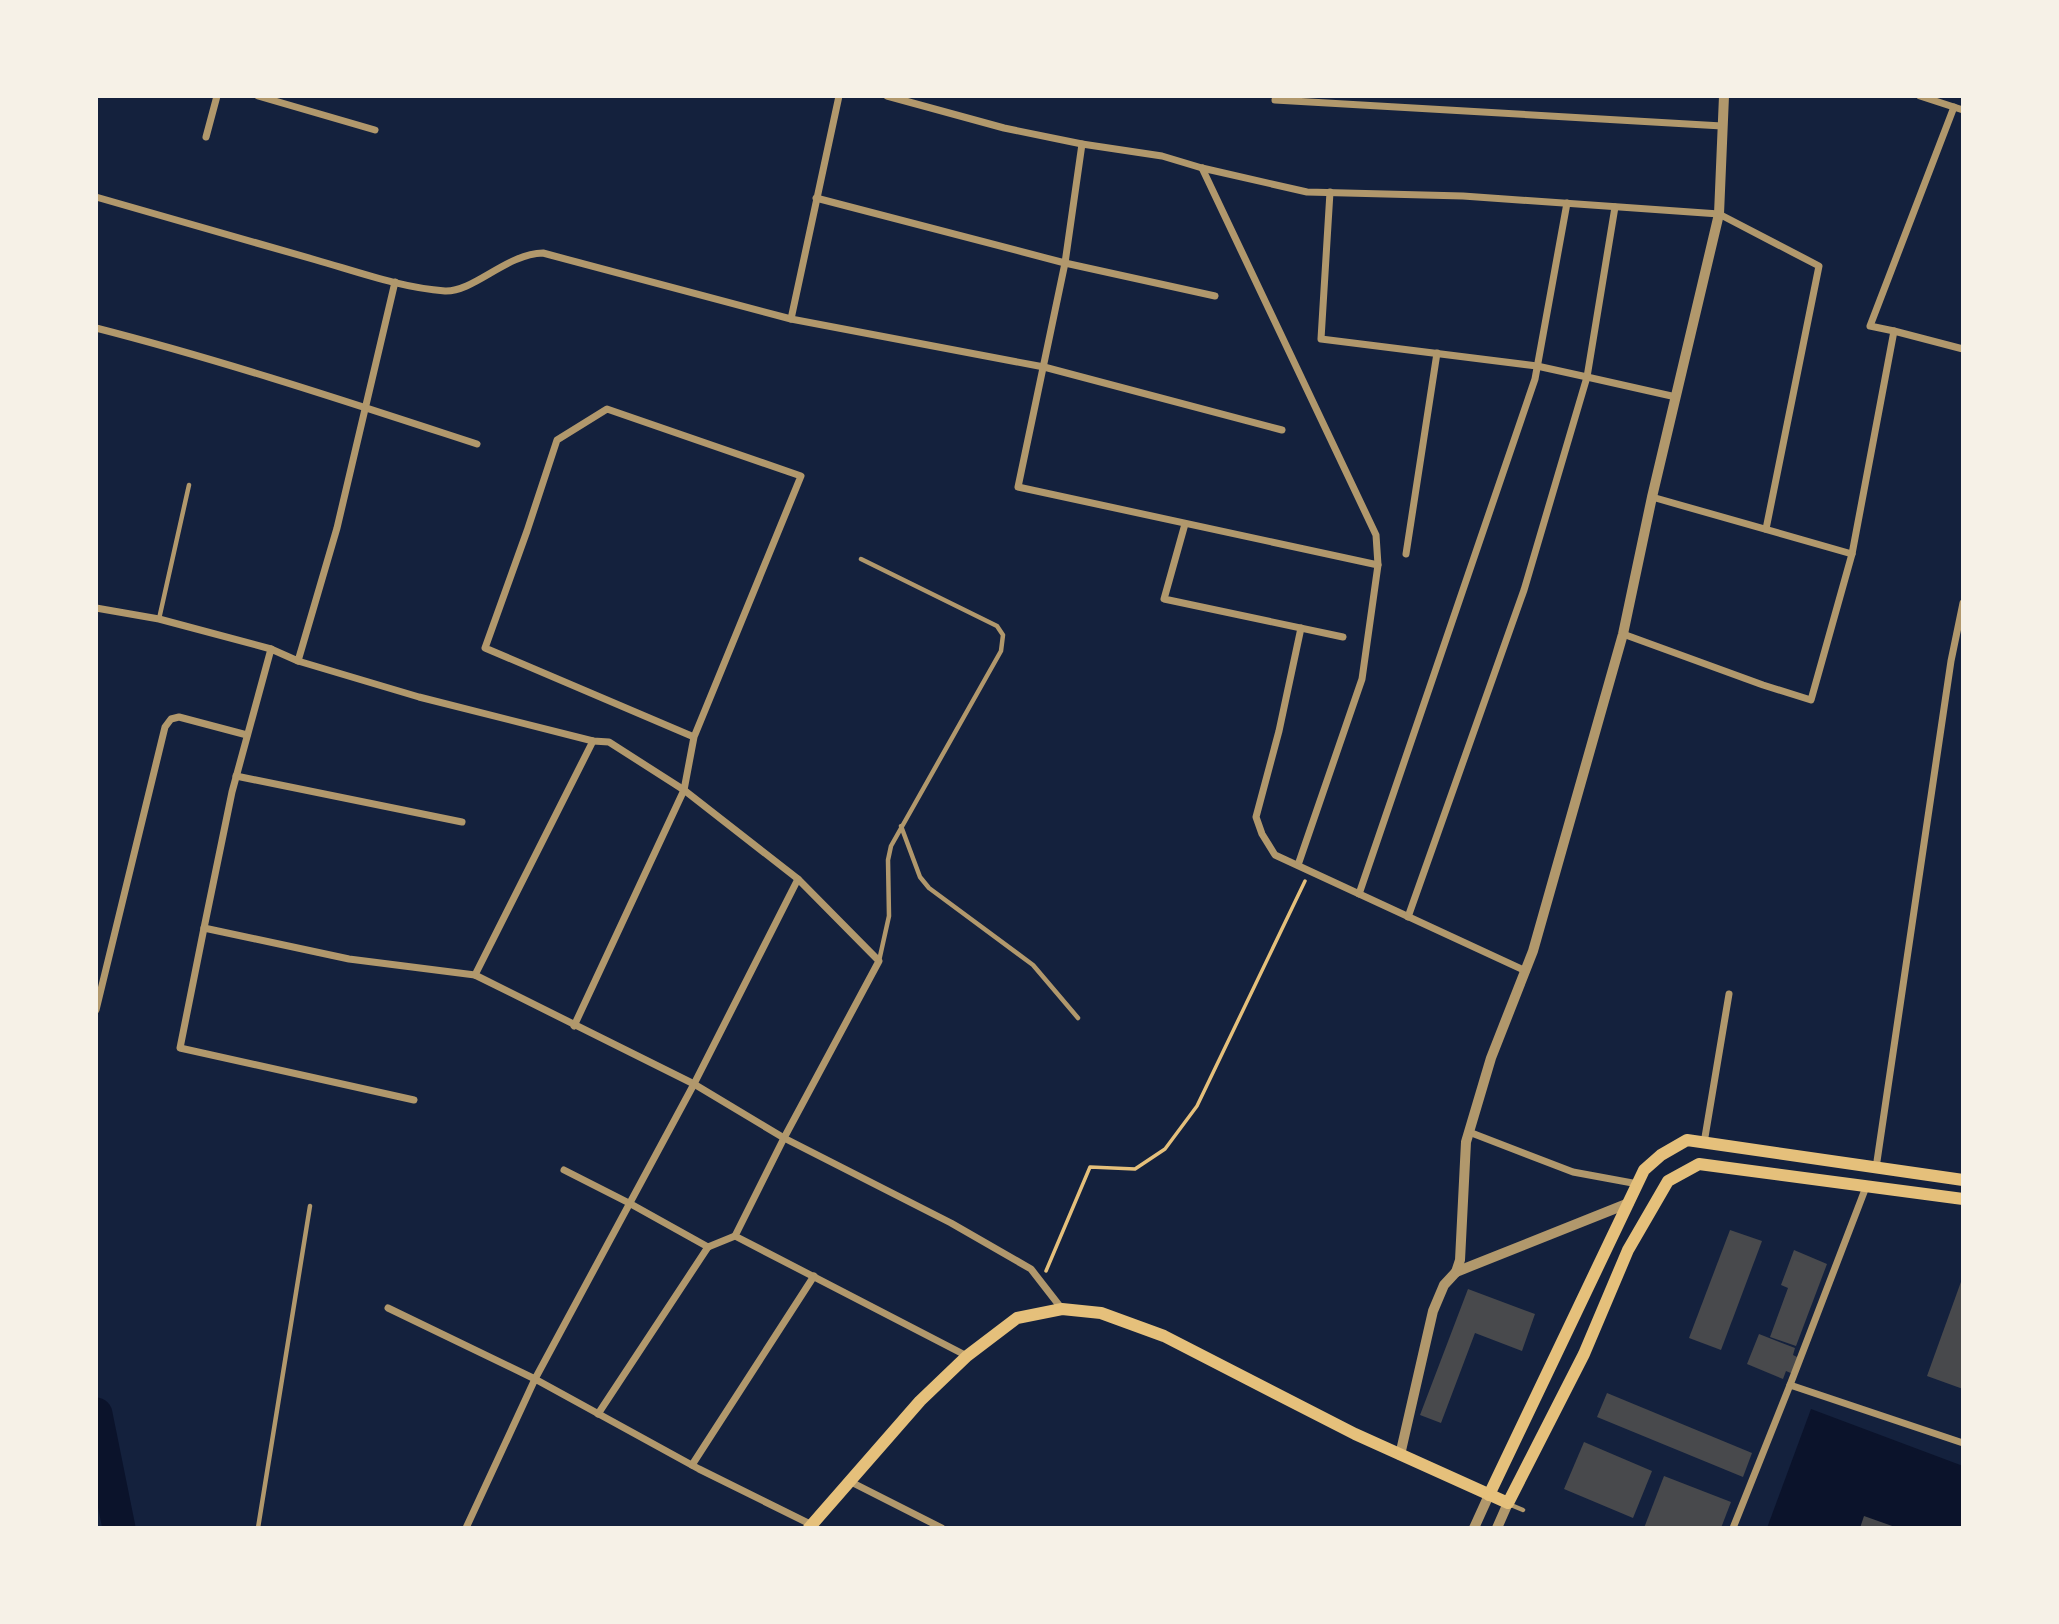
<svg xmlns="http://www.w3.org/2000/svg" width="2059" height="1624" font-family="Jost,sans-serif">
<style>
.water{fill:#0b132b}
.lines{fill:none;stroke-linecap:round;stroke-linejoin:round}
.river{stroke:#0b132b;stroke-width:33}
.building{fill:#48494c}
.path{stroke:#e5c07b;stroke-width:3.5}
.service{stroke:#b1986c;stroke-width:4.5}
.minor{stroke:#b1986c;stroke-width:7}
.tertiary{stroke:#b1986c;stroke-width:10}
.primary{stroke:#e5c07b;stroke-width:12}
</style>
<rect width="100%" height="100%" fill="#14213d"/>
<polygon class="water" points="1811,1409 1963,1466 1963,1528 1767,1528"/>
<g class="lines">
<polyline class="river" points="96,1414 119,1528"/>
</g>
<g class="building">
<polygon points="1730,1230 1762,1241 1721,1350 1689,1338"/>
<polygon points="1794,1250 1827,1264 1796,1346 1770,1337 1788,1288 1781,1285"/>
<polygon points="1962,1279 1963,1279 1963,1389 1927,1376"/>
<polygon points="1468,1289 1535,1314 1522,1351 1475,1333 1441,1423 1420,1415"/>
<polygon points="1759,1334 1795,1348 1793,1355 1799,1358 1793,1374 1786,1371 1783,1379 1747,1364"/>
<polygon points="1607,1393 1752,1453 1743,1477 1597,1417"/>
<polygon points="1584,1442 1652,1471 1633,1518 1564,1489"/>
<polygon points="1664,1476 1731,1502 1721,1528 1644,1528"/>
<polygon points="1864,1516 1895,1527 1895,1528 1860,1528"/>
</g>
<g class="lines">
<polyline class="path" points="1046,1271 1090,1167 1135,1169 1165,1149 1197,1106 1305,881"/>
<g class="service">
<polyline points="861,559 997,626 1003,635 1001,651 891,846 888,860 889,916 879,961"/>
<polyline points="159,619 189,485"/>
<polyline points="901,826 920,877 929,888 1033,965 1078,1018"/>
<polyline points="1511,1505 1523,1510"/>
<polyline points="258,1528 310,1206"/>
</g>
<g class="minor">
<polyline points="258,96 375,130"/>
<polyline points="887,96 1004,128 1082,144 1162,156 1202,168 1307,192 1463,196 1719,214 1819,266 1766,529"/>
<polyline points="1920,96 1963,110"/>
<polyline points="1275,100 1722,126"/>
<polyline points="206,137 217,96"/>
<polyline points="1082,144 1065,263 1215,296"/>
<polyline points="1202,168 1376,535 1378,565 1362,679 1298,865"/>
<polyline points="1330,192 1321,339 1537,366 1587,377 1615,207"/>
<path d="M96,197C170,218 243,239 316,260C358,272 402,288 445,291C474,292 506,254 543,253L791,319L1044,367L1282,430"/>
<polyline points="816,198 1065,263 1018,487 1378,565"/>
<polyline points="791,319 839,96"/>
<path d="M96,328C225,361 351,403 477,444"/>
<polyline points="1894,331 1870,326 1954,107"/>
<polyline points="1652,497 1852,554"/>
<polyline points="1185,524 1164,599 1343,637"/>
<polyline points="1406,554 1437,353"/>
<polyline points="96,608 159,619 271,649"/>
<polyline points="1301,628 1279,731 1256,817 1262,834 1275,855 1526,971"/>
<polyline points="1623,634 1763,685 1811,700 1852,554 1894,331 1963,349"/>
<polyline points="298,661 419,697 593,741 609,742 684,790 798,879 879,961 784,1138 735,1236 967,1356"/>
<polyline points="236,776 462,822"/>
<polyline points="1359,894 1535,379 1567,203"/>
<polyline points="1408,917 1524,590 1587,377 1676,397"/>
<polyline points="204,928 232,792 271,649 298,661 337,528 395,282"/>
<polyline points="475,975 593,741"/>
<polyline points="96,1010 165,727 171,719 179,717 247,735"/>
<polyline points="574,1026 684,790 694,737 485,648 527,531 557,440 607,409 801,476 694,737"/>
<polyline points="414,1100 180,1048 204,928 349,959 475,975 694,1084 784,1138 951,1223 1031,1269 1062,1309"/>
<polyline points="1469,1132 1573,1172 1638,1184"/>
<polyline points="1704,1143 1729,994"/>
<polyline points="1876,1168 1951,661 1963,603"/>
<polyline points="564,1170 629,1203 708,1247 735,1236"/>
<polyline points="388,1308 535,1379 694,1084 798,879"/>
<polyline points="1790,1385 1866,1187"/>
<polyline points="598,1414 708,1247"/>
<polyline points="692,1465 814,1276"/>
<polyline points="851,1482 942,1528"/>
<polyline points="466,1528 535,1379 699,1469 812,1525"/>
<polyline points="1733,1528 1790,1385 1963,1443"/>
</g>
<g class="tertiary">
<polyline points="1456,1272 1629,1203"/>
<polyline points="1400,1455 1433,1311 1444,1285 1456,1272 1460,1260 1466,1142 1491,1058 1533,951 1623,634 1652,497 1719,214 1724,96"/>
<polyline points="1474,1528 1489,1495"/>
<polyline points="1497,1528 1508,1503"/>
</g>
<g class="primary">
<polyline points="1489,1495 1644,1170 1661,1155 1687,1140 1963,1180"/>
<polyline points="809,1528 920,1401 967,1356 1017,1318 1062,1309 1101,1313 1164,1336 1355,1434 1508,1503 1584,1354 1628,1250 1668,1181 1699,1164 1963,1199"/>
</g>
</g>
<rect width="2059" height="1624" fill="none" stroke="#f6f1e7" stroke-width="196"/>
</svg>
